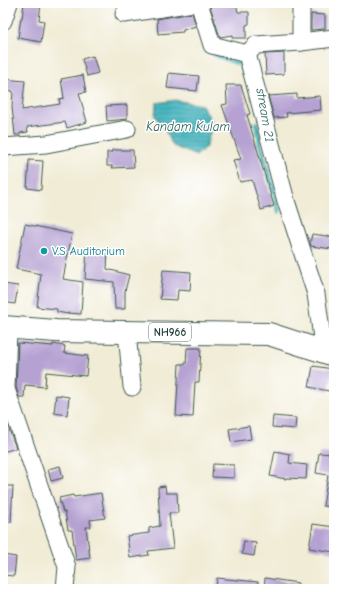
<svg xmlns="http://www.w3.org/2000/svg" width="337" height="592" font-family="'Comic Neue',sans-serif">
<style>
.water{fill:url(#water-rules);stroke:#337a7a}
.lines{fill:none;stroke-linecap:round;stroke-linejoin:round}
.stream{stroke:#47b6c0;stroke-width:4}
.building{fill:#b5a1d2}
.minor-casing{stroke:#3e574c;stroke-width:19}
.highway-casing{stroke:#3e574c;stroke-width:24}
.minor{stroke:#fff;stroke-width:17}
.highway{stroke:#fff;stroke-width:22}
.culture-dot{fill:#0f9aa8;stroke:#fff;stroke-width:1.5}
.labels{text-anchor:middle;stroke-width:3;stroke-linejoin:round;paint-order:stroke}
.shield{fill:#fff;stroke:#627771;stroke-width:1}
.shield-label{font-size:11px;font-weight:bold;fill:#1f3d34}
.culture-label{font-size:12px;fill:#0d838f;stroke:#fff;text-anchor:start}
.water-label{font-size:13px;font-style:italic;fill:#2b615e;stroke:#fff}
</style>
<defs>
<pattern id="water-rules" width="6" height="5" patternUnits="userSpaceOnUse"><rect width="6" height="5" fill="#47b6c0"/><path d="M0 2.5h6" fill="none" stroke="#3b959d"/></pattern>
</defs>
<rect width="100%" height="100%" fill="#fff"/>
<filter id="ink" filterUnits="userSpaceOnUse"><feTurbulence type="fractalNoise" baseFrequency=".025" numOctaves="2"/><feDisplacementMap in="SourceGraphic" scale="8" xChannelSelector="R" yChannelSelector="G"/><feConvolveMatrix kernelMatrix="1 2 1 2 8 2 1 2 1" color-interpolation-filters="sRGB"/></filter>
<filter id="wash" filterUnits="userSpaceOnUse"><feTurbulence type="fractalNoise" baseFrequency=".012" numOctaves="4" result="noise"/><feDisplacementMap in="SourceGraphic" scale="16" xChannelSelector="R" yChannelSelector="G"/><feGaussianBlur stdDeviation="0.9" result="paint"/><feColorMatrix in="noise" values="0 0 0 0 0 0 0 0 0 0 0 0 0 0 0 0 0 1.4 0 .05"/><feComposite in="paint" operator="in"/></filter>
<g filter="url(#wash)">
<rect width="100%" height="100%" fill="#f1ecd6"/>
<polygon class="water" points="175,100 202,105 213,123 206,147 196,156 173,146 167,134 155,116 156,103"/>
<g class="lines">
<g class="stream">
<polyline points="213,52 217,56 241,65 244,71"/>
<polyline points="257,123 260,144 274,190 279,212"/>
</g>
</g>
<g id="blocks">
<g class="building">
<polygon points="24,3 41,3 39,20 44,21 41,42 18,38 21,18 22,18"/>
<polygon points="209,3 236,3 238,12 249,12 249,24 246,25 246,38 232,38 232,35 220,37"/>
<polygon points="192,13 196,26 183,30 183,32 158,34 157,19"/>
<polygon points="311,14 325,15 325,29 311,30"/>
<polygon points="284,53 284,74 266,75 265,54"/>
<polygon points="93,56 98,73 87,76 82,59"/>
<polygon points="169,73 199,76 197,91 167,88"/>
<polygon points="83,75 86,92 79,93 87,122 67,128 65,122 27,127 28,132 20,133 20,135 15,135 12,107 13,91 3,90 3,79 25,81 22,110 60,104 59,99 64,98 61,79"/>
<polygon points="226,85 241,85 250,114 247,115 274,206 261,210 252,180 240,182 233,160 241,159 222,105 227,104"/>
<polygon points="297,94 297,98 320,96 321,110 286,113 287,117 274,118 268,96"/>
<polygon points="127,105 127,119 107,121 106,106"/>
<polygon points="112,150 133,150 134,167 112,168 112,166 107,166 107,152 112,152"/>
<polygon points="29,160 43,161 41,190 27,188"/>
<polygon points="25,224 72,234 63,279 83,282 81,314 68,313 68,314 57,312 57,309 37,307 41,274 16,269"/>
<polygon points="312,234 334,237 332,249 311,246 310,243"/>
<polygon points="87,249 108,250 107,269 129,275 125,291 125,309 115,309 114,282 85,279"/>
<polygon points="163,270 191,272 190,291 178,290 177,300 160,299"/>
<polygon points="3,284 18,286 15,304 3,302"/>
<polygon points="18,343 53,346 53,344 65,346 64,353 88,356 86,376 46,372 45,387 25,385 24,397 19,397 16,387"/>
<polygon points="187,348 201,348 199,382 195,382 193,417 176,416 179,364 186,364"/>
<polygon points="313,366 333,369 329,391 309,387"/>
<polygon points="56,395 69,397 67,415 54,413"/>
<polygon points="273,416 296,418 295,429 272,427"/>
<polygon points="7,424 16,448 3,452 3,425"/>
<polygon points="249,426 251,439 231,442 229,429"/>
<polygon points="275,451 290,454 289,463 307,465 306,479 286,478 286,479 270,476"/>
<polygon points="319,453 334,454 333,475 334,475 334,500 333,507 323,506 328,475 316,473"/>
<polygon points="213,464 234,465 234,478 212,477"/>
<polygon points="60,466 63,478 51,481 48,469"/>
<polygon points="3,486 13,486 11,522 3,522"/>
<polygon points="165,486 166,493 177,493 178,513 169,513 173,548 148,551 149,555 130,558 127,536 149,533 149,528 160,526 158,487"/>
<polygon points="101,493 105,518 90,520 91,527 86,527 90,558 76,560 72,530 68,530 65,512 63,512 59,498 73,495 74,497"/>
<polygon points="313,524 334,527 334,552 309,548"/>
<polygon points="244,541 256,543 254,556 242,554"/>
<polygon points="3,555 16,557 14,576 3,575"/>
<polygon points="217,578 258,582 257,589 216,589"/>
<polygon points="265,578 298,583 297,589 264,589"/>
</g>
</g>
</g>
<g filter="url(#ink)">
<use href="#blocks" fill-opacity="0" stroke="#3e574c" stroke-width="1"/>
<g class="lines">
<g class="minor-casing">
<g id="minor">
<polyline points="199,3 212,45 247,54 286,201 316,294 324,352"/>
<polyline points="124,14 193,3"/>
<polyline points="3,21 9,3"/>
<polyline points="301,42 334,38"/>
<polyline points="247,54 256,45 301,42 301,3"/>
<polyline points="3,147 46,144 127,129"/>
<polyline points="8,328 6,389 67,567 65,589"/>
<polyline points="127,332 132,387"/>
</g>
</g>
<g class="highway-casing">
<polyline id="highway" points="3,327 56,331 269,334 334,355"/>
</g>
<use href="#minor" class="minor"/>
<use href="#highway" class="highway"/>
</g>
</g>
<circle class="culture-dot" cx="44" cy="251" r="4"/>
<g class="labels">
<rect class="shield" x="149" y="323" width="42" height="18" rx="3"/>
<g class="shield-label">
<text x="170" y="336">NH966</text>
</g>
<g class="culture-label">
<text x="52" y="255">V.S Auditorium</text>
</g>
<g class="water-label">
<text transform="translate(266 115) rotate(80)" y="5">stream 21</text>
<text x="188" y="131">Kandam Kulam</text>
</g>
</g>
<rect width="337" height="592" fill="none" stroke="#fff" stroke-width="16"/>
</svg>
